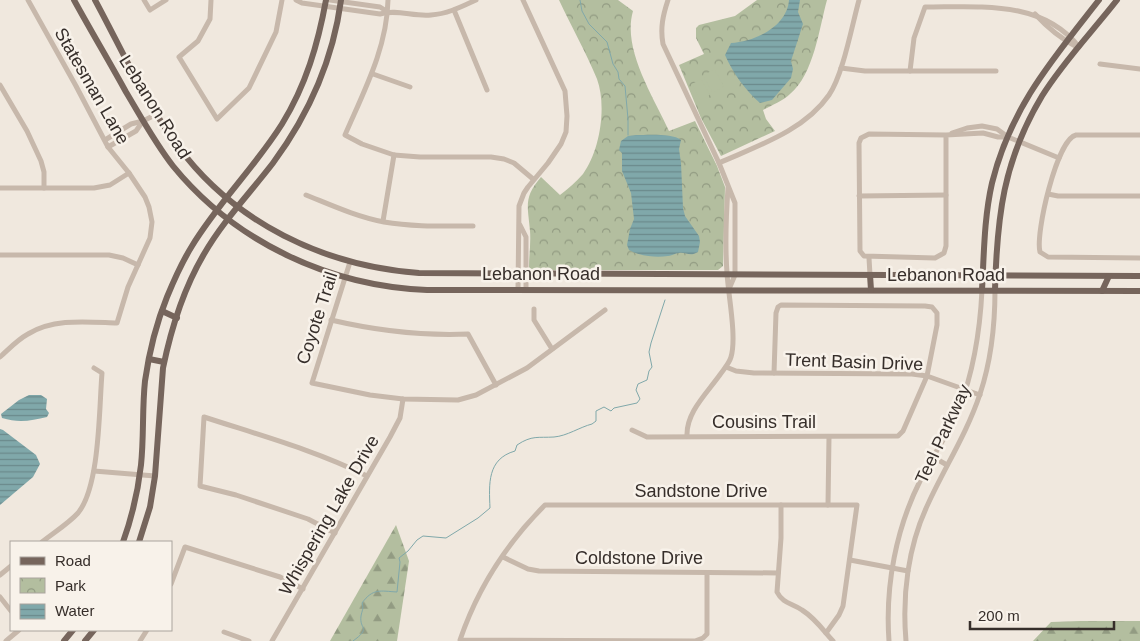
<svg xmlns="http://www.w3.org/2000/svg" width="1140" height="641" font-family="Arial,sans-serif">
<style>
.forest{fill:url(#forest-firs)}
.park{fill:url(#park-crowns)}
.pitch{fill:#b3be9f}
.water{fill:url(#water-rules)}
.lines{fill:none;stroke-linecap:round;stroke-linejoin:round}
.stream{stroke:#80a8aa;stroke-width:1}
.minor{stroke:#c7b8ab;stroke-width:5}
.major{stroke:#76655c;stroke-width:6}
.labels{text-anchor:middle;stroke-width:5;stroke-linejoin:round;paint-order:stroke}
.street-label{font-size:18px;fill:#362e2a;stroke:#f8f2ea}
</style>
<defs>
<pattern id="forest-firs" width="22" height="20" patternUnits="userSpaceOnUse" patternTransform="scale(1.25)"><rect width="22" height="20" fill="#b3be9f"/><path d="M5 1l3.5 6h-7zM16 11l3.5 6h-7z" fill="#929b82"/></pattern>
<pattern id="park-crowns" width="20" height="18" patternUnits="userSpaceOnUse" patternTransform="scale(1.25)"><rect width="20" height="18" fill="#b3be9f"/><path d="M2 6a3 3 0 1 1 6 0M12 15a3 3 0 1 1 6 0" fill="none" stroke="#929b82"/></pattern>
<pattern id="water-rules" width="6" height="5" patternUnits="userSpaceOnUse" patternTransform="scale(1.25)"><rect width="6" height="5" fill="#80a8aa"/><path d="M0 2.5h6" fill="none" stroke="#6a898b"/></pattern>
</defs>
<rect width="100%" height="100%" fill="#f0e8de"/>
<g class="forest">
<polygon points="396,525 409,561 397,641 330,641"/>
<polygon points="1080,621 1140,621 1140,641 1033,641 1051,622"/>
</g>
<g class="park">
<path d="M559,0H618L633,11C622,49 653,96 669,131L695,121L717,166L725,187L723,266L718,270H531L529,267C529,255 531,243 530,231C528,206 523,198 541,177L560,195C568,189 576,182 583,174C600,151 607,106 597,79C586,52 571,26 559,0Z"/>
<path d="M757,0H827C819,29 814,74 790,94C783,101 772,105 763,110L766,119L775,131L721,156L701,118L679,65L704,54L696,38V28L699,25L735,16Z"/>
</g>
<g class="pitch">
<polygon points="714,69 724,86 713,93 703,76"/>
<polygon points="701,79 710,95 700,100 692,84"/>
</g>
<g class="water">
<path d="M789,0H800L798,12L803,24L791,61L793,69L791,78L772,100L760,103C745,90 733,73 725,55L731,43C754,42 787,27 789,0Z"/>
<path d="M636,135C647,135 673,133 681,140L679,149L681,163L683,208L685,216L699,236L700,242L698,252C690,257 686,252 679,253C675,253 672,256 668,256C656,258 639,256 629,250L627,245L630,229L634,219L631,193L622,171V153L619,150L621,141L628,136Z"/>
<path d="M29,395H41L47,399L46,409L49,413L47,417C31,421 18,423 2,418L1,414L19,400Z"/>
<polygon points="0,429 3,430 36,455 40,464 33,477 0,505"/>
</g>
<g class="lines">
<g class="stream">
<polyline points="580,0 582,11 589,24 607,42 613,64 618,72 619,79 625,86 628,119 628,135"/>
<path d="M353,641C372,627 359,630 361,616C362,610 364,609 362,603C373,588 380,591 397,592L400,562L399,558L408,551L417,540L423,536L446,538L478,518L490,508C489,484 487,459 515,451L517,445C532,435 538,438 554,437C567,436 580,427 592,424L596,421V411L604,407L611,411L614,408L637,403L640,399L636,390L638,384L647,380L649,371L652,367L649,352L651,343L665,300"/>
</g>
<g class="minor">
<polyline points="144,0 150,10 166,0"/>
<polyline points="211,0 210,19 198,41 179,57 217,119 249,88 276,32 282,0"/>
<path d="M296,0L302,3L380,14C397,9 414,17 431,15C447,14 461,7 476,0"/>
<polyline points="330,0 380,7 388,12"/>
<path d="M388,0C387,48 364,91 345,135L362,144L394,155L420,157H491L504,159L514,163L533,179"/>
<path d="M668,0C663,15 660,28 663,44L719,163L735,203V275L729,289"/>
<polyline points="454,10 487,90"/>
<path d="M1035,14C1047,27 1061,39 1077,47"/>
<polyline points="1100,64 1140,69"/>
<polyline points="841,68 865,71 996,71"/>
<path d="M910,71L914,38L925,7C981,7 1042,0 1079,47"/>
<polyline points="373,74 410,87"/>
<polyline points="0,85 27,131 41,161 44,172 44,188"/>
<polyline points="952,133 967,128 982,126 997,129 1008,137 1059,158"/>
<polyline points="946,135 946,246 944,253 935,258 864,256 860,251 859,143 861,138 869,134 946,135 983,133 998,137 1008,137"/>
<path d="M1140,135H1076C1057,139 1035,234 1040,252L1048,257L1140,258"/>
<polyline points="105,140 131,124 143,121 157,114"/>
<polyline points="108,147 136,131 143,121"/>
<path d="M719,163C757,146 804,131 829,95C843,75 852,25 859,0"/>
<polyline points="0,188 94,188 110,185 129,173"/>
<polyline points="1048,194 1058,196 1140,196"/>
<path d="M306,195C331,205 357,217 384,222C413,227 443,226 473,226"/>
<polyline points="859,196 946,195"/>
<polyline points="383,221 394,155"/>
<polyline points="520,225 526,237 526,289"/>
<polyline points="0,255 109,255 123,258 138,265"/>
<polyline points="869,258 870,275"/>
<polyline points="350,262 312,383 370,395 403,399 458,400 476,395 527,368 605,310"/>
<polyline points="518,289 519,206 524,193 528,187 548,163 561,144 566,132 567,116 565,91 523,0"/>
<polyline points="534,309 534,320 552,349"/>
<path d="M331,320C378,331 420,336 468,334L496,385"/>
<path d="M0,357C9,349 17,340 28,334C54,318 87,322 117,323L128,287L150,238L152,222L149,207L145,197L129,173L108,147L76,86L28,0"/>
<polyline points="726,367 736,371 754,373 912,374 927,376 980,395"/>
<polyline points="632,430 647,437 898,436 903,431 927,376 937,325 937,313 932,307 925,306 781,305 778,307 776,313 774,373"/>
<path d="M687,436C686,413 706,394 719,376C723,370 729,364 731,357C737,337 728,294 727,273C725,245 726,216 728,188"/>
<polyline points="933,457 947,465"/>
<polyline points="94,471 155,476"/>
<path d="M781,505V538L777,592C783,604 792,603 802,610C815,618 823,630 833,641"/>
<polyline points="828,505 829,437"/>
<path d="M335,533L308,519L236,495L200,486L204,417C259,435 315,450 367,476"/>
<path d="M42,542C53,533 68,524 78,513C100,486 99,409 102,373L94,368"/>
<polyline points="503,557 528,569 539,571 778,573"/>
<polyline points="850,560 908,571"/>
<path d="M707,573V634L703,638L695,641L460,640C477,590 507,543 545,505H857L843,606L839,615L826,633"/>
<polyline points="0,575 11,566"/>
<polyline points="171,584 185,547 280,577 303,589"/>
<polyline points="0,597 11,611"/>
<polyline points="224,632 249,641"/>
<polyline points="6,641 19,630"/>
<polyline points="140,641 147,630"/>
<polyline points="272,641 390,437 400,418 403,399"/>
<path d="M889,641C885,586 896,528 921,479C933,455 949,433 959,409C974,370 980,331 982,290"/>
<path d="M906,641C902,595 908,546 928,504C945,467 967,433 980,394C991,361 995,325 995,290"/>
</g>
<g class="major">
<path d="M74,0C91,31 109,61 126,92C141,117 155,143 173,166C235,242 329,286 427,290L1140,291"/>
<path d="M95,0C121,48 144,100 177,145C234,223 324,266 419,273L1140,276"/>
<polyline points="870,275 871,290"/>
<path d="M982,290C984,254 984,218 992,183C1011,107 1052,60 1099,0"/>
<path d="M995,290C997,217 1003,161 1042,96C1063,62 1092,32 1117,0"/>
<polyline points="1102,291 1109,276"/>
<polyline points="162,311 177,318"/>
<polyline points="149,359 164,362"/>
<path d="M123,542C132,517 138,491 141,465C144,437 142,409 145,381C149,353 156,324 167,297C174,280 182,262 192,246C218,203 255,167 282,124C306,85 318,44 326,0"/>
<path d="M139,542L150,507L155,476L163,368C171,329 184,288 204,254C223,221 250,193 273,163C309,114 333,60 341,0"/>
<polyline points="64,641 73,630"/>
<polyline points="85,641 94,630"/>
</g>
</g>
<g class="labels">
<g class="street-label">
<text transform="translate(92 86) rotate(60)" y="6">Statesman Lane</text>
<text transform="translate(155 107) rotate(58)" y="6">Lebanon Road</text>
<text x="541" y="280">Lebanon Road</text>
<text x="946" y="281">Lebanon Road</text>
<text transform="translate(317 318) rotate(-72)" y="6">Coyote Trail</text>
<text transform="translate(854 362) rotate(2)" y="6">Trent Basin Drive</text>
<text x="764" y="428">Cousins Trail</text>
<text transform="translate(943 434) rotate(-65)" y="6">Teel Parkway</text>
<text x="701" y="497">Sandstone Drive</text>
<text transform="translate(329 515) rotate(-60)" y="6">Whispering Lake Drive</text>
<text x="639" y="564">Coldstone Drive</text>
</g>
</g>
<rect x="10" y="541" width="162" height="90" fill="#f8f2ea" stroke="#aaa49d"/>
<rect x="20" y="557" width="25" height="8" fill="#76655c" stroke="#aaa49d"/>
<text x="55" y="566" font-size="15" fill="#362e2a">Road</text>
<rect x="20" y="578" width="25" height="15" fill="url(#park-crowns)" stroke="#aaa49d"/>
<text x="55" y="591" font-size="15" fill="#362e2a">Park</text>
<rect x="20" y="604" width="25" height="15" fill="url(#water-rules)" stroke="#aaa49d"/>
<text x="55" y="616" font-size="15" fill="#362e2a">Water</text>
<path d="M970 621v8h144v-8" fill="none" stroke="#362e2a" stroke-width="2.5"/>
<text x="978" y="621" font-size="15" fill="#362e2a" stroke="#f8f2ea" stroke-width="4" paint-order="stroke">200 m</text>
</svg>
